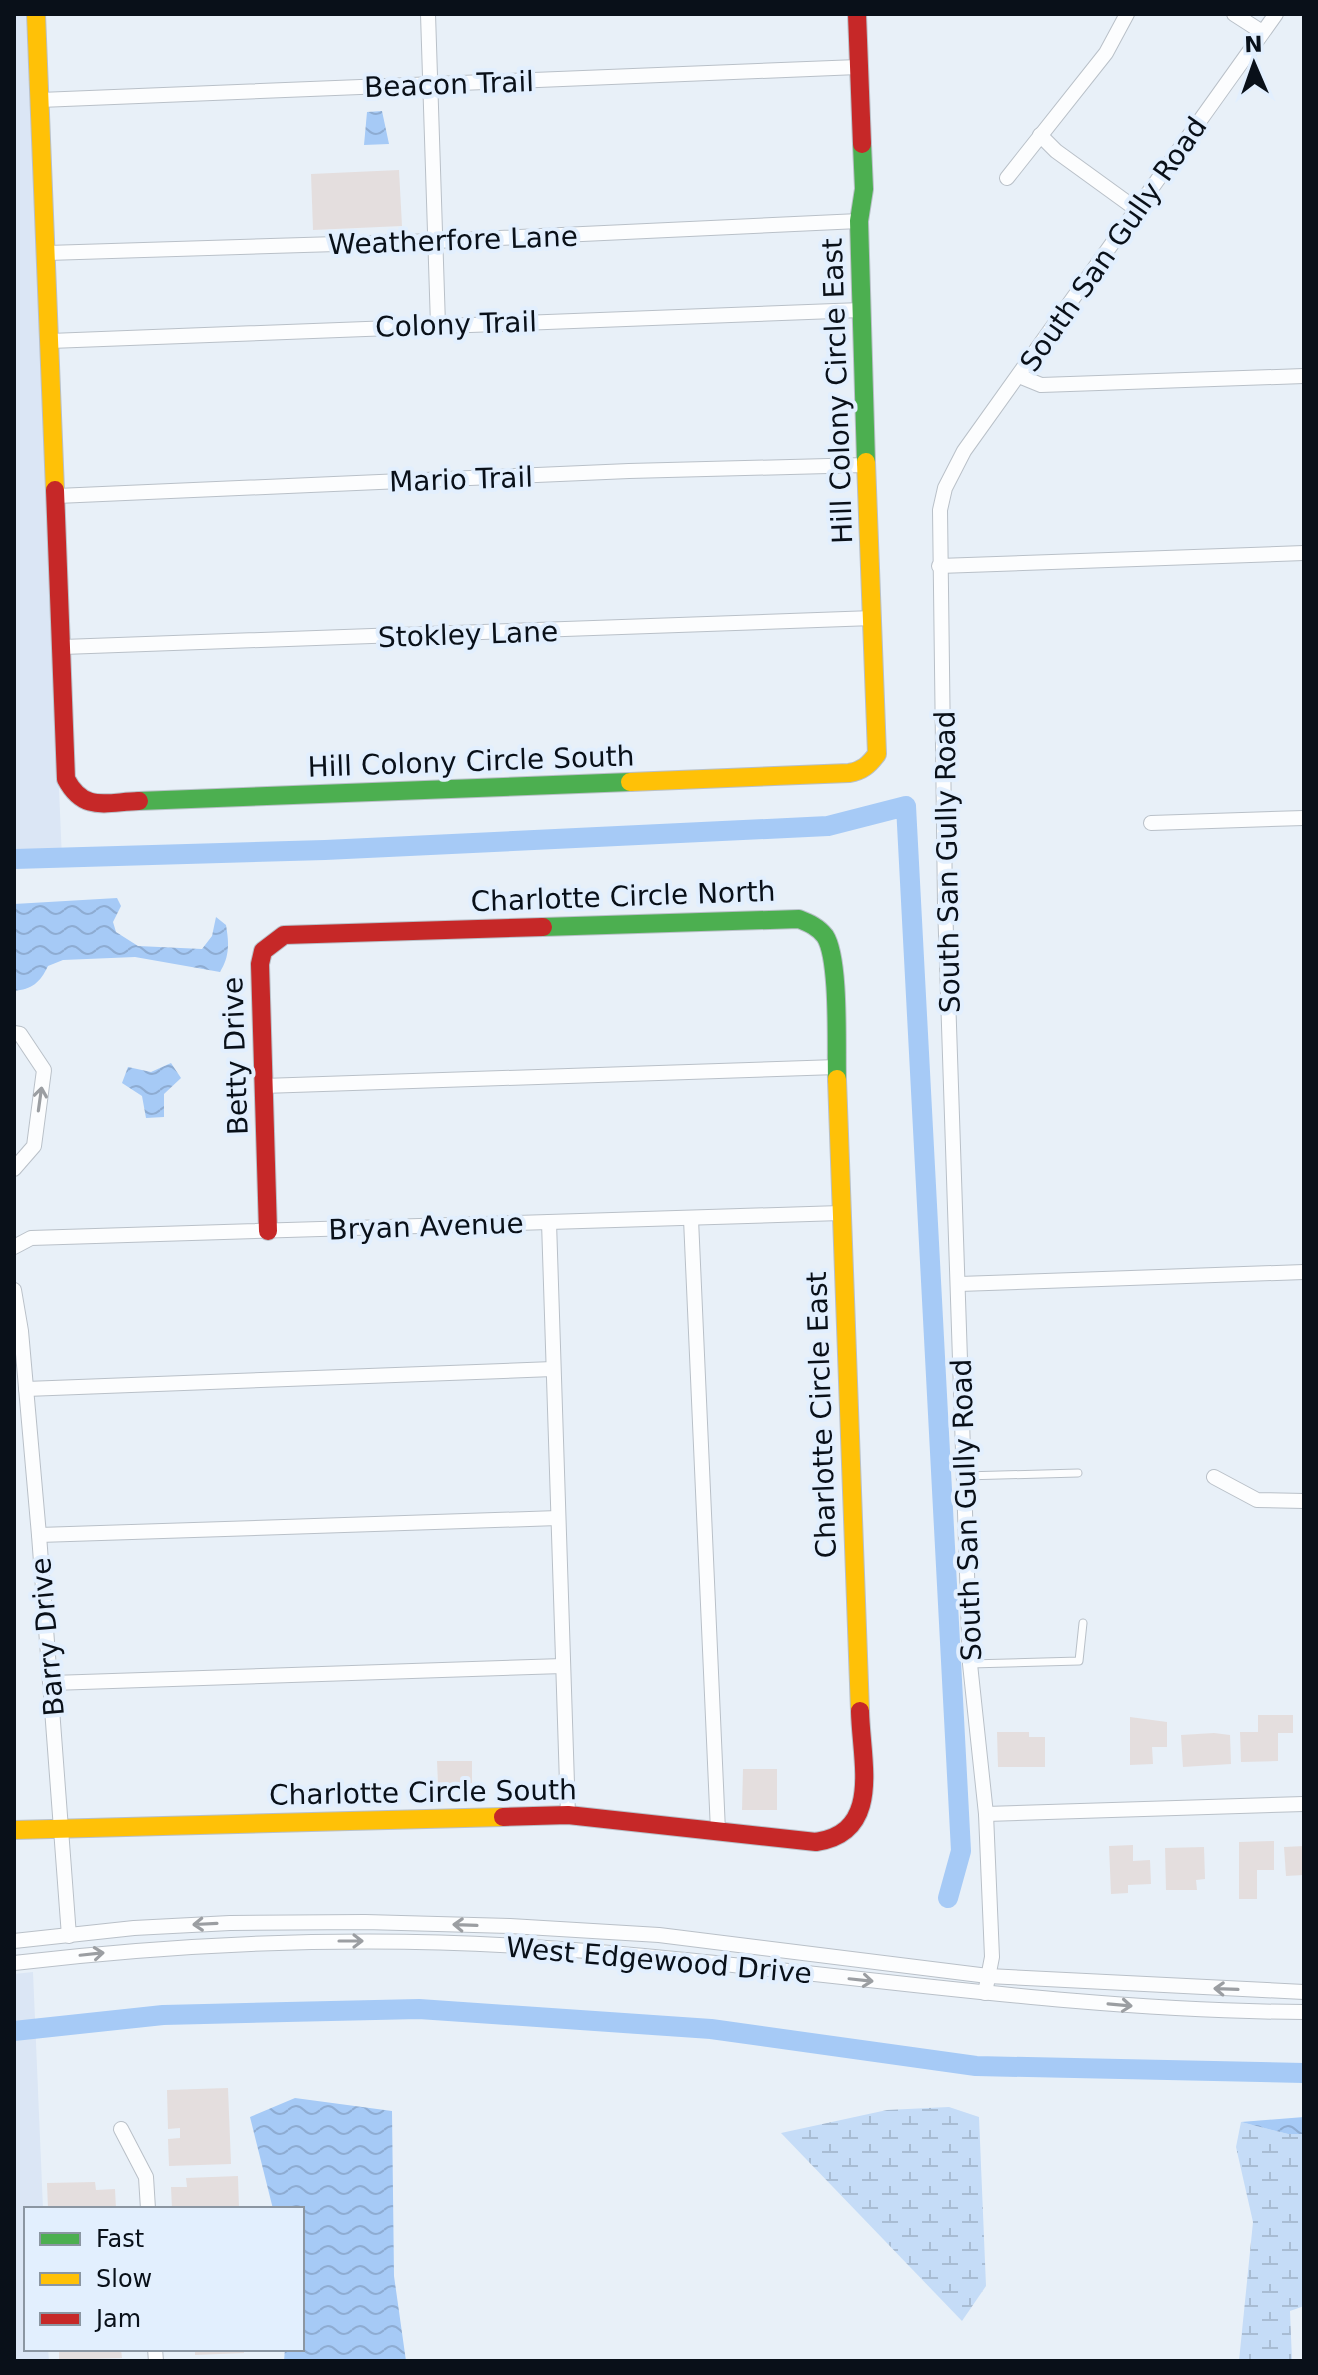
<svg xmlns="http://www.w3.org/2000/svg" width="1318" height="2375" font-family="'DejaVu Sans',sans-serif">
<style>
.built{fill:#dbe6f5}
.wetland{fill:url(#wetland-marsh)}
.water{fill:url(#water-waves)}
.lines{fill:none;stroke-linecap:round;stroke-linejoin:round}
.canal{stroke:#a6caf6;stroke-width:20}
.building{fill:#e4dede}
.lane-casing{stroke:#b9c0c8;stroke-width:9}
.street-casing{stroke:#b9c0c8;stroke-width:16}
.fast-casing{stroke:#b9c0c8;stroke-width:20}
.slow-casing{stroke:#b9c0c8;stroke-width:20}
.jam-casing{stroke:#b9c0c8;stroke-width:20}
.lane{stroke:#fcfdfe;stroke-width:7}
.street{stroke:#fcfdfe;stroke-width:14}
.fast{stroke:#4caf50;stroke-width:18}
.slow{stroke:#ffc107;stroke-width:18}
.jam{stroke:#c62828;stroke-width:18}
.oneway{stroke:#9b9ea2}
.labels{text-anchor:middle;stroke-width:8;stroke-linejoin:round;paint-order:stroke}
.street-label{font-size:28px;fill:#091019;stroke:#e2effe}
</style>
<defs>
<pattern id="wetland-marsh" width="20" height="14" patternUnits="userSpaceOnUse" patternTransform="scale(2)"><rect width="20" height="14" fill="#c5dcf7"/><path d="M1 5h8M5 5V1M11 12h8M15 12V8" fill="none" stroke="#a8bcd3"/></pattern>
<pattern id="water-waves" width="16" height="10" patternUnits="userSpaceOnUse" patternTransform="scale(2)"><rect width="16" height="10" fill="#a6caf6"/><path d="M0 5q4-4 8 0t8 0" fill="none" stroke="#8eacd2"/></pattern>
</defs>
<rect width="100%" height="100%" fill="#e8f0f8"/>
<g class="built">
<polygon points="14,14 26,14 62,859 14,861"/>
<polygon points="33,1972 43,2209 26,2209 26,2349 48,2349 49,2361 14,2361 14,1974"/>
</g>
<g class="wetland">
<polygon points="949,2107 979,2117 986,2286 962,2321 781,2133 887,2110"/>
<polygon points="1241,2122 1288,2134 1304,2134 1304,2306 1290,2311 1292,2361 1239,2361 1253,2222 1236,2147"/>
</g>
<g class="water">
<polygon points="382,111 389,144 364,145 367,112"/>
<path d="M117,898L121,906L113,922L116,932L138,946L202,949L212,936L216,917L226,925C229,943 230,956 220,972L135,957L63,960L48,966C40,983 32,989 14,991V904Z"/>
<polygon points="171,1063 181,1078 164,1094 164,1117 146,1118 142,1096 122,1083 128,1067 151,1072"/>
<polygon points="295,2098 392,2111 394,2276 406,2361 284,2361 285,2349 302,2349 302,2209 273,2209 250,2117"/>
<polygon points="1304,2117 1304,2134 1288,2134 1241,2122"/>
</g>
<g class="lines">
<g class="canal">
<polyline points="14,859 325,850 828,826 906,806 961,1851 948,1898"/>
<polyline points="14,2031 163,2015 419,2009 711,2029 976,2066 1304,2073"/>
</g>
</g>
<g class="building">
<polygon points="399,170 402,226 313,230 311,174"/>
<polygon points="1258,1715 1293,1715 1293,1733 1278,1733 1278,1761 1241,1762 1240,1732 1258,1732"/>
<polygon points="1130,1717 1167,1722 1167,1747 1152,1747 1153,1764 1130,1765"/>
<polygon points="997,1732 1029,1732 1029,1737 1045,1737 1045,1767 998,1767"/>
<polygon points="1214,1733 1230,1735 1231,1764 1183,1767 1181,1735"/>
<polygon points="437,1761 472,1761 472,1783 438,1784"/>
<polygon points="743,1769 777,1769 777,1810 742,1810"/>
<polygon points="1274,1841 1274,1870 1257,1870 1257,1899 1239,1899 1239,1842"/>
<polygon points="1133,1845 1133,1861 1150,1860 1151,1884 1128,1885 1128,1893 1111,1894 1109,1846"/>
<polygon points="1304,1846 1304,1875 1286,1876 1284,1847"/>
<polygon points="1204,1847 1205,1879 1196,1880 1197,1890 1166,1890 1165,1848"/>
<polygon points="228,2088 231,2164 169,2166 168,2139 180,2138 180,2128 168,2129 167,2090"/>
<polygon points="238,2176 239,2209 172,2209 171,2187 187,2187 186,2178"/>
<polygon points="95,2182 96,2190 115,2189 116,2209 48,2209 47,2183"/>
<polygon points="59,2349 121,2349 122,2358 59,2360"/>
<polygon points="195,2349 244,2349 244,2353 195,2355"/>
</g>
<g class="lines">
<g class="lane-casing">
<g id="lane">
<polyline points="964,1476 1078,1473"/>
<polyline points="970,1664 1079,1661 1083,1623"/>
</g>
</g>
<g class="street-casing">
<g id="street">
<polyline points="428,14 438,325"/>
<polyline points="1234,14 1262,32"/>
<polyline points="40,100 858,67"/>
<polyline points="1040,135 1056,151 1136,209"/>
<polyline points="1007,178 1106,53 1127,14"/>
<polyline points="47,253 436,241 859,221"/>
<polyline points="50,341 861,310"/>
<polyline points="1019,376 1041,385 1304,376"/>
<polyline points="57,496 629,471 866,465"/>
<polyline points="939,566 1304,553"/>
<polyline points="63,647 873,618"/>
<polyline points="1151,823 1304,818"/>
<polyline points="14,1033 20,1034 44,1070 34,1146 14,1169"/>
<polyline points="263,1086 837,1067"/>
<polyline points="691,1219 718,1831"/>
<polyline points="549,1222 568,1815"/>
<polyline points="14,1247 31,1238 841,1213"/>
<polyline points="959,1284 1304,1272"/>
<polyline points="14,1290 21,1331 39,1535 69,1936"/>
<polyline points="26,1389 553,1369"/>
<polyline points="1214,1477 1257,1500 1304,1501"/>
<polyline points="39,1535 558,1518"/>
<polyline points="52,1683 563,1666"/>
<polyline points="986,1814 1304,1804"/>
<polyline points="14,1941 134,1928 230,1923 365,1922 510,1926 659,1935 988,1976 1304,1992"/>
<path d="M14,1963C187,1943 359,1935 533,1947C791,1964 1045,2011 1304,2012"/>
<polyline points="985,1993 992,1957 986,1814 970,1664 945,904 940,510 945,488 964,451 1276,14"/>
<polyline points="121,2129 146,2177 148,2209"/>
<polyline points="155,2349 156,2361"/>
</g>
</g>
<g class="fast-casing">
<g id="fast">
<polyline points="862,144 864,189 859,221 866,462"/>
<polyline points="139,801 630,782"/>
<path d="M543,927L799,919C809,923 818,927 825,936C840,959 836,1048 837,1079"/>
</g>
</g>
<g class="slow-casing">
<g id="slow">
<polyline points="36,14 55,490"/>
<path d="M630,782L849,773C862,771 869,765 877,754L866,462"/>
<polyline points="837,1079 860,1711"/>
<polyline points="14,1830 503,1817"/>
</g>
</g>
<g class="jam-casing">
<g id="jam">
<polyline points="857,14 862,144"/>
<path d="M55,490L66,779C84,813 106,802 139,801"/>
<polyline points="268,1231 260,964 263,951 284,935 543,927"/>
<path d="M503,1817L568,1815L816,1842C883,1832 861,1761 860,1711"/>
</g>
</g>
<use href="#lane" class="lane"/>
<use href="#street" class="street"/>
<use href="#fast" class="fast"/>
<use href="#slow" class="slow"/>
<use href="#jam" class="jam"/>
</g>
<defs><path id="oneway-shaft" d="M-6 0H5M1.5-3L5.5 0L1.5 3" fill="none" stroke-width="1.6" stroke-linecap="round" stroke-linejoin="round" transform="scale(2)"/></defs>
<g class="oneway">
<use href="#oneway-shaft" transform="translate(40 1099) rotate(-82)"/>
<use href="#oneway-shaft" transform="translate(205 1924) rotate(177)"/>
<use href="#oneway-shaft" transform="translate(465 1925) rotate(-178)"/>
<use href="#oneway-shaft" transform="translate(351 1941)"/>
<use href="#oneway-shaft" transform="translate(92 1954) rotate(-6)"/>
<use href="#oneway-shaft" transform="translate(861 1980) rotate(6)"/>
<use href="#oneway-shaft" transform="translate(1226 1989) rotate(-178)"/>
<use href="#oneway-shaft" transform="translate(1120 2005) rotate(5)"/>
</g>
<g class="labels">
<g class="street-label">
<text transform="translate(449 84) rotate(-2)" y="10">Beacon Trail</text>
<text transform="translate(453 240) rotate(-2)" y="10">Weatherfore Lane</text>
<text transform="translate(1113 244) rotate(-55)" y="10">South San Gully Road</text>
<text transform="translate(456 324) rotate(-2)" y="10">Colony Trail</text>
<text transform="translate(837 391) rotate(-92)" y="10">Hill Colony Circle East</text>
<text transform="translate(461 479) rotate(-2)" y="10">Mario Trail</text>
<text transform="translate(468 634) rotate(-2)" y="10">Stokley Lane</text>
<text transform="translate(471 761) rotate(-2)" y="10">Hill Colony Circle South</text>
<text transform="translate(947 862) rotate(-91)" y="10">South San Gully Road</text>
<text transform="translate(623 896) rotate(-2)" y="10">Charlotte Circle North</text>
<text transform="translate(235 1056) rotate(-92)" y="10">Betty Drive</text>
<text transform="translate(426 1226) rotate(-2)" y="10">Bryan Avenue</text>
<text transform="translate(821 1415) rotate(-92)" y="10">Charlotte Circle East</text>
<text transform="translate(966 1510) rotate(-92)" y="10">South San Gully Road</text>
<text transform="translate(47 1637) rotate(-95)" y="10">Barry Drive</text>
<text transform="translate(423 1792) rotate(-1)" y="10">Charlotte Circle South</text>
<text transform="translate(659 1960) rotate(5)" y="10">West Edgewood Drive</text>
</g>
</g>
<rect width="1318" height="2375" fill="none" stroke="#091019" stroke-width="32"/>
<rect x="24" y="2207" width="280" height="144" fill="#e2effe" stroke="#8b96a2" stroke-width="2"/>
<rect x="40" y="2233" width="40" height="12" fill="#4caf50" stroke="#8b96a2" stroke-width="2"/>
<text x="96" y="2247" font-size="24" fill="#091019">Fast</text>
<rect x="40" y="2273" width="40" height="12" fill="#ffc107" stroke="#8b96a2" stroke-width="2"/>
<text x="96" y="2287" font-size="24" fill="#091019">Slow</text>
<rect x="40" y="2313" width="40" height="12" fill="#c62828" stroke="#8b96a2" stroke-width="2"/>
<text x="96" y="2327" font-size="24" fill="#091019">Jam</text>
<g transform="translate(1254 64) rotate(358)" stroke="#e2effe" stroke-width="6" paint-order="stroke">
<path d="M0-6L14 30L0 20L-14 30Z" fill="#091019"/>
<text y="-12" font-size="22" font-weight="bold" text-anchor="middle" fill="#091019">N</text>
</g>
</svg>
